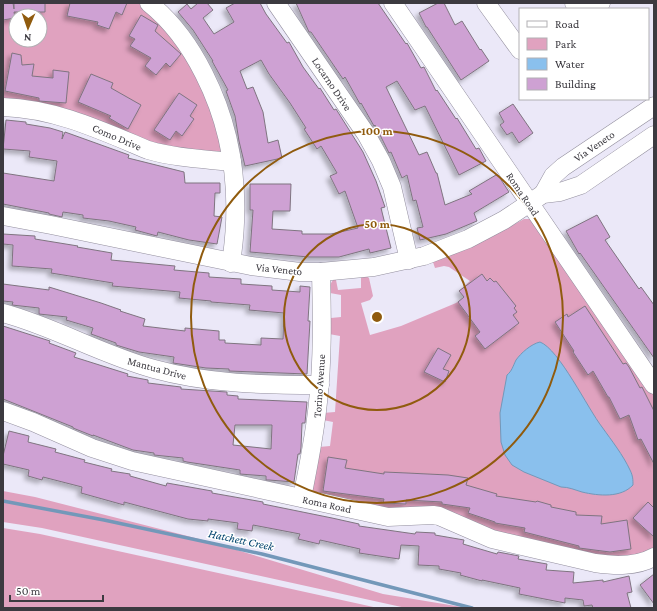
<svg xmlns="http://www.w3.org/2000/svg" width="657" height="611" font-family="'Crimson Pro',serif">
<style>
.green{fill:#e0a2bf;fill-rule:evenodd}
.water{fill:#8ac0ed;stroke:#7398b9}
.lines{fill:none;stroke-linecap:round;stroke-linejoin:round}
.stream{stroke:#7398b9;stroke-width:3.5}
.building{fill:#cea1d3;stroke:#7f7480;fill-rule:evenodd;filter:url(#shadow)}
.minor-casing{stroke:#938f9e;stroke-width:19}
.minor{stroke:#fff;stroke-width:18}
.ring{fill:none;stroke:#905b0e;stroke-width:2}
.labels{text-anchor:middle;stroke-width:3;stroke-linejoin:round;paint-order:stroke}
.street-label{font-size:11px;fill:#3c3a40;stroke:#fff}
.water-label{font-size:12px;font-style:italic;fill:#00436d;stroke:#fff}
.centre{fill:#905b0e;stroke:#fff;stroke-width:2}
.ring-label{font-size:12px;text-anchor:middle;font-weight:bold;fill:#905b0e;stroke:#fff;stroke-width:3;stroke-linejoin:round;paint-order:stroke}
</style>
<defs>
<filter id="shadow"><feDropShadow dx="-3.5" dy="3.5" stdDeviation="2" flood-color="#0004"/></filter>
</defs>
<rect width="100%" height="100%" fill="#ebe8f8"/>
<g class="green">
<path d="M3,3H139L156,16L203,83L225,152H176L3,102ZM16,16H40V40H16Z"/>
<path d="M524,219H529L533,220L654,394V549L643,555L612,558L315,494L312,488L319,447L330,446L333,422L323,420V413L335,412L340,336L329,334L331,318L341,317V295L330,293C329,287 330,284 333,280H336L338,290L361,288V276H366L369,278L373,296L370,300L361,303L370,335L401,326L456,303L464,297L459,291L470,281L449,267L444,266L435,268L433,262L504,230Z"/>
<polygon points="3,491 35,497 207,541 383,594 468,608 406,608 42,528 3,522"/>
<polygon points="3,528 40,534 378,608 3,608"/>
</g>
<path class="water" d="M540,342C559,349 588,409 602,427C612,441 623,455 630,470C633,476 633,480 633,485C621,498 599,496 582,492C575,490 569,487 561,487L524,472L512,465L505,455L501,442L500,413L507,375C512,371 513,366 516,360C521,353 531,344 540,342Z"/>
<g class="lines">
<polyline class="stream" points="3,501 104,520 262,554 472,608"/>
</g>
<g class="building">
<polygon points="3,3 13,3 14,9 14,3 45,3 45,12 14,12 15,18 3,20"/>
<polygon points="70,3 127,3 122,15 116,12 109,29 97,25 98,22 67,16"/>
<polygon points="198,3 207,3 213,10 203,18 214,34 234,22 226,8 235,3 260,3 266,14 287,43 289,42 303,67 319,89 320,88 334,110 336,109 363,152 376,181 385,207 381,208 391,248 370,253 369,249 339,257 309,257 250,252 253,210 250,210 250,184 291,184 290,211 273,211 272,229 302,231 302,234 331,234 358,228 345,191 339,194 330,176 337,173 321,146 317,149 304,129 306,128 290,103 269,74 261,60 240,71 247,89 253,87 263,112 268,143 278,140 282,158 245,166 239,141 235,116 226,91 228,90 212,61 213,61 193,30 178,12 187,4 191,9"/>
<polygon points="296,3 378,3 406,44 407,43 421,68 424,67 436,91 437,90 456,119 457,118 476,149 479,148 486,161 459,175 425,106 415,110 397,81 386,87 419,155 427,152 436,173 437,173 445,205 472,194 469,191 496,175 498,175 509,192 474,213 477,221 446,234 420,240 417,228 423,227 416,200 413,201 407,175 402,178 391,152 389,153 375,125 374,126 361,103 360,104 345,77 343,79 311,32 309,32"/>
<polygon points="438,3 444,3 455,25 462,21 480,50 481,49 489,61 461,80 427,27 426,27 419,13"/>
<polygon points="141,15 158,25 155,31 181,54 170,67 166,63 156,75 145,66 151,58 130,46 135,39 129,36"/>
<polygon points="12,53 21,55 22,65 34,64 32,76 53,78 53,70 69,72 66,103 39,101 39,98 5,91"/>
<polygon points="91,74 113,83 111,88 141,105 128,129 109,118 111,116 78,102"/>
<polygon points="179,93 197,105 190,116 194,119 182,136 176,131 170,140 154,130"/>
<polygon points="513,104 533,133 519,143 512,132 507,135 500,125 504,122 499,113"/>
<polygon points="6,120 26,122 26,124 50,128 63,132 62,139 65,132 129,155 128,158 184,172 185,183 220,183 220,193 215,193 214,216 222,217 217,244 189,240 158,232 157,236 135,230 136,227 109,221 83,218 83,215 63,212 62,217 49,214 49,213 3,204 3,173 54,181 57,161 29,157 30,151 3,149"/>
<polygon points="597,215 610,237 605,240 639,289 641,287 654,305 654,358 580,253 579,254 566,231"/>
<polygon points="3,234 35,236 35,239 78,246 77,247 112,253 111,260 175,266 174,270 209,273 209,277 241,279 241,284 272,286 272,290 300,292 300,286 310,287 308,321 310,321 307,374 229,371 229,369 206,368 173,363 174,357 139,352 116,345 116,343 91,334 93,328 66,320 67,317 39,314 39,308 12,305 13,302 3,301 3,284 49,290 49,287 101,303 121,310 120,311 145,319 143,326 185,331 185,328 219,331 219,340 225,340 225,343 261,345 261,338 283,339 284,313 249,310 250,305 211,302 211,301 179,298 180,292 112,286 113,283 51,273 52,269 12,266 13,245 3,244"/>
<polygon points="482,274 487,281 490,278 494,282 496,281 516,306 514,308 517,312 513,315 519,323 485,349 475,336 480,332 458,302 464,297 459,291"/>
<polygon points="585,306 623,364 626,363 629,367 640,388 642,387 654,411 654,464 641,439 638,440 629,415 620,419 609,397 608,397 593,371 588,375 573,352 574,351 555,322 567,314 568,317"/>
<path d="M3,326L50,341L49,343L76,353L74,357L128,374L127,376L148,380V383L181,387V389L227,392V395L238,396V399L307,402L305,423H302L301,448L300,454H298L294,482L269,480H266V476L240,474V470L187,462L183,461V458L154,455V453L133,450L93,435V436L73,428V427L3,399ZM235,425H272L271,449L233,445Z"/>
<polygon points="438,348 451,355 443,369 449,371 445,382 424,372"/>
<polygon points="9,431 29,436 28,442 56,449 55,452 85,460 84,462 112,469 111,471 130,474 130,476 166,486 167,483 212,491 212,493 263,502 263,504 332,518 359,524 359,526 415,534 416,532 435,533 435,535 464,540 463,544 497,554 498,552 519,556 518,559 547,564 546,570 574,572 573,583 603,580 603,582 629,576 632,592 627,593 631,608 593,608 592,605 584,606 583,600 565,598 565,603 519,594 520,588 482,580 482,581 460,575 461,573 439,569 439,566 418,565 419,546 401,545 399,559 359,553 360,549 320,540 319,544 298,539 300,534 253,525 252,531 237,529 238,523 208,519 208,521 188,519 124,502 124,505 81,493 82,487 43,477 42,480 28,476 29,470 3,464 3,456"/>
<polygon points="328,457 347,460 345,468 384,474 384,472 407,473 448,475 468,478 466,485 497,494 496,496 536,502 537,501 551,505 551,507 576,512 576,515 602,516 601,524 627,520 631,549 610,552 579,548 579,546 524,532 525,528 495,523 495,522 468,513 470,508 442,504 442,502 406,500 406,504 383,503 384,499 323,491"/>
<polygon points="648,502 654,508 654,537 633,518"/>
<polygon points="654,574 654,604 640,585"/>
</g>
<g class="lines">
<g class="minor-casing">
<g id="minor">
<path d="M149,3C174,23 190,46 204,74C234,133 241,198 231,263"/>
<polyline points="276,3 366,134 381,161 392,187 409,260"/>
<polyline points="393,3 654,385"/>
<polyline points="486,3 520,50"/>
<polyline points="574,3 578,9"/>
<polyline points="592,9 601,3"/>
<path d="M3,107C56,109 100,130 148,150C175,158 204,159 232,162"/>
<polyline points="543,194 553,176 563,167 654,106"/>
<polyline points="3,216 51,225 251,266 300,272 321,272 374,267 424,256 468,239 504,220 543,194 560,192 581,185 654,135"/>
<path d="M3,313C55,327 102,355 154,369C208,384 264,385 320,385"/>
<path d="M3,411L33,422L92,448L132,461L388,517L433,515L439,516L492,539L595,563C615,566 636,567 654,557"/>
<path d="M302,498C308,467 315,435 318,402C323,359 322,315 321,272"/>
</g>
</g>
<use href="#minor" class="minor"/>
</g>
<g class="ring">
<circle cx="377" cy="317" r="93"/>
<circle cx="377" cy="317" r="186"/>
</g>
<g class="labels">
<g class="street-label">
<text transform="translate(332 84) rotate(56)" y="4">Locarno Drive</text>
<text transform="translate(117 137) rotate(23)" y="4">Como Drive</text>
<text transform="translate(594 146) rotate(-34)" y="4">Via Veneto</text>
<text transform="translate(523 194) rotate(56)" y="4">Roma Road</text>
<text transform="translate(279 269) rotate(6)" y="4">Via Veneto</text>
<text transform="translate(157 368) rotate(15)" y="4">Mantua Drive</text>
<text transform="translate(319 386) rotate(-86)" y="4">Torino Avenue</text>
<text transform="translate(327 504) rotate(12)" y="4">Roma Road</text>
</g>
<g class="water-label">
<text transform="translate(241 540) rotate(12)" y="4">Hatchett Creek</text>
</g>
</g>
<circle cx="377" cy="317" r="6" class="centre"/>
<g class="ring-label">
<text x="377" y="135">100 m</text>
<text x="377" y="228">50 m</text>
</g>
<rect width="657" height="611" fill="none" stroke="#3c3a40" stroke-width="8"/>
<rect x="519" y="8" width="130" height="92" fill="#ffffff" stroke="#b1b0b3"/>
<rect x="527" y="21" width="20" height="6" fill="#ffffff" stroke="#b1b0b3"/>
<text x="555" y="28" font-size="12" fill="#3c3a40">Road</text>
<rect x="527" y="38" width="20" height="12" fill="#e0a2bf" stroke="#b1b0b3"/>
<text x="555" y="48" font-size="12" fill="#3c3a40">Park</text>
<rect x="527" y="58" width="20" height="12" fill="#8ac0ed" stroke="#b1b0b3"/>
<text x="555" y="68" font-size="12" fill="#3c3a40">Water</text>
<rect x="527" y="78" width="20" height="12" fill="#cea1d3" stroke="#b1b0b3"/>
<text x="555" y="88" font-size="12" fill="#3c3a40">Building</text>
<g transform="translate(28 28) rotate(182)"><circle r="19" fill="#ffffff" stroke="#b1b0b3"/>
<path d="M0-3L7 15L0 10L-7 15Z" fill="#905b0e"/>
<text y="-6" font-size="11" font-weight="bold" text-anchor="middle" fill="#3c3a40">N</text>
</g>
<path d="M10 595v6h93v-6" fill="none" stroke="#3c3a40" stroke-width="2"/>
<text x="16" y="595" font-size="12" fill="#3c3a40" stroke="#ffffff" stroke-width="3" paint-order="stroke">50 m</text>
</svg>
